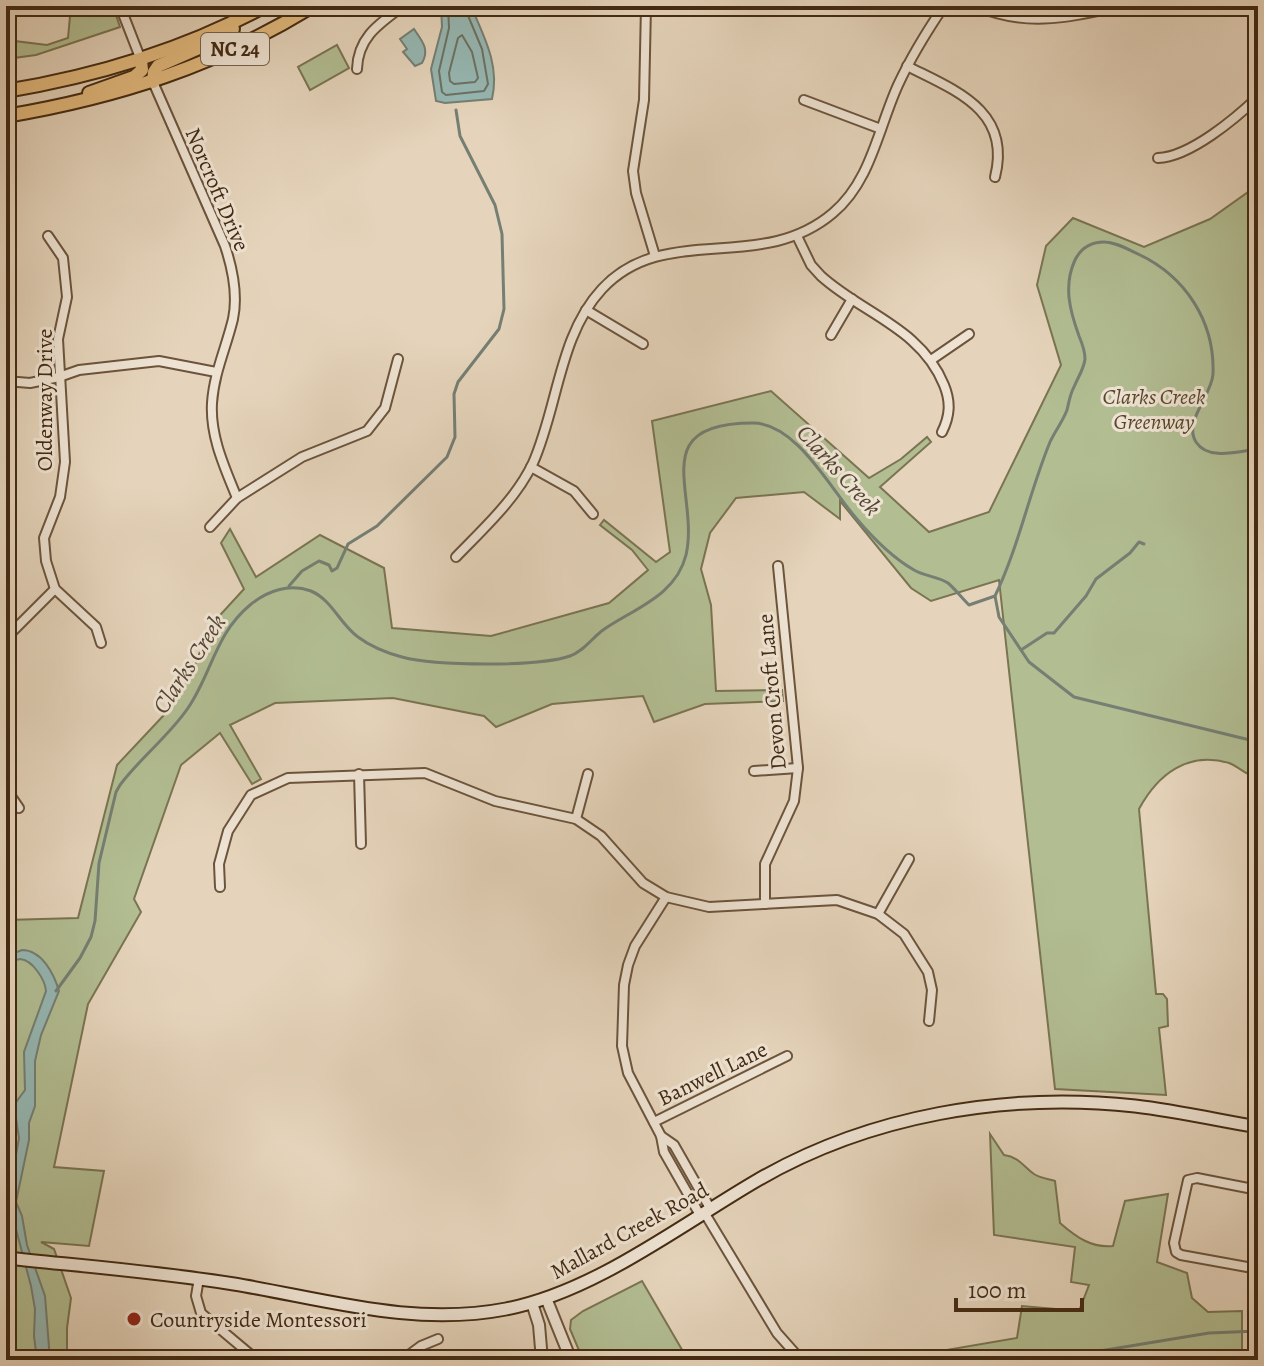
<svg xmlns="http://www.w3.org/2000/svg" width="1264" height="1366" font-family="Alegreya,serif">
<style>
.green{fill:#b2bd92;stroke:#7a7452;stroke-width:2}
.water{fill:#96b8b4;stroke:#757f73;stroke-width:2}
.lines{fill:none;stroke-linecap:round;stroke-linejoin:round}
.shore{stroke:#6c7163;stroke-width:2}
.stream{stroke:#757f73;stroke-width:3}
.minor-casing{stroke:#6c543c;stroke-width:12}
.tertiary-casing{stroke:#6c543c;stroke-width:14}
.secondary-casing{stroke:#432a12;stroke-width:15}
.primary-casing{stroke:#432a12;stroke-width:16}
.minor{stroke:#eee3d3;stroke-width:8}
.tertiary{stroke:#eee3d3;stroke-width:10}
.secondary{stroke:#eee3d3;stroke-width:11}
.primary{stroke:#e2ba7e;stroke-width:12}
.poi-dot{fill:#8f2418;stroke:#eee3d3;stroke-width:3}
.labels{text-anchor:middle;stroke-width:6;stroke-linejoin:round;paint-order:stroke}
.shield{fill:#eee3d3;stroke:#76624c;stroke-width:2}
.shield-label{font-size:20px;font-weight:bold;fill:#432a12}
.street-label{font-size:22px;fill:#432a12;stroke:#eee3d3}
.park-label{font-size:22px;font-style:italic;fill:#59472c;stroke:#eee3d3}
.poi-label{font-size:22px;fill:#432a12;stroke:#eee3d3;text-anchor:start}
.water-label{font-size:24px;font-style:italic;fill:#544632;stroke:#eee3d3}
</style>
<rect width="100%" height="100%" fill="#e5d4bb"/>
<filter id="stains"><feTurbulence type="fractalNoise" baseFrequency=".0025" numOctaves="4"/><feColorMatrix values="0 0 0 0 .2 0 0 0 0 .09 0 0 0 0 .02 0 0 0 .5 -.17"/></filter>
<radialGradient id="worn" r=".72"><stop offset=".6" stop-color="#630" stop-opacity="0"/><stop offset="1" stop-color="#630" stop-opacity=".3"/></radialGradient>
<g class="green">
<polygon points="71,6 113,6 120,27 36,55 6,59 6,40 47,45 68,38"/>
<polygon points="337,45 349,68 310,90 298,67"/>
<path d="M1258,185V777C1246,776 1240,767 1229,763C1188,751 1158,774 1139,809L1156,994H1163L1167,999L1168,1026L1159,1028L1166,1095L1055,1089L999,580L931,601L911,588L840,501V519L804,492L736,498L710,533L701,569L711,605L716,691L782,690L783,701L705,704L654,722L643,696L552,704L496,727L484,716L393,698L275,703L230,725L261,779L252,784L220,733L181,765L134,899L141,912L88,1004L54,1167L104,1171L89,1246L41,1242L54,1249L71,1298L67,1328V1360H6V920L78,918L117,765L163,716L191,675L210,626L244,589L221,543L230,529L256,577L320,535L384,568L392,628L491,636L609,603L648,570L632,550L600,525L604,520L656,562L670,552L652,421L771,391L869,478L901,459L927,437L931,442L880,487L929,532L989,512L1061,365L1037,285L1046,246L1073,218L1144,247L1210,219Z"/>
<path d="M990,1134L1004,1155C1019,1157 1023,1166 1034,1174C1040,1178 1048,1179 1055,1181L1060,1223C1076,1237 1091,1248 1113,1246L1125,1201L1168,1194L1157,1262L1187,1273L1192,1298L1208,1312L1242,1311V1360H903L935,1352L1017,1338L1022,1306L1079,1311L1089,1285L1071,1282L1075,1247L994,1235Z"/>
<polygon points="642,1281 688,1360 583,1360 570,1329 571,1320 583,1311"/>
</g>
<g class="water">
<path d="M441,6H471C484,37 500,65 492,99L445,103L436,101L431,69L442,27Z"/>
<path d="M414,29C422,41 430,49 422,63L415,66L403,52L407,49L400,39Z"/>
<path d="M22,950C42,950 54,974 59,991L41,1035L35,1061V1106L29,1123V1140L16,1202L22,1216L27,1245L45,1296L50,1360H37L34,1336L35,1309L31,1286L8,1199L19,1138L14,1105L25,1090L24,1052L46,991C45,980 33,960 20,959C19,959 7,963 6,963V956Z"/>
</g>
<g class="lines">
<g class="shore">
<polyline points="448,6 449,28 439,71 442,92 446,95 484,91 488,84 482,49 464,6"/>
<polygon points="462,35 472,52 478,78 475,82 454,84 450,81 449,73 458,38"/>
</g>
<g class="stream">
<polyline points="289,586 302,571 319,561 329,565 332,571 337,568 348,544 377,526 447,457 455,437 454,394 458,382 499,329 504,309 502,234 495,205 460,136 456,110"/>
<polyline points="995,596 999,617 1029,662 1074,697 1258,742"/>
<polyline points="1021,650 1047,633 1054,633 1086,596 1096,579 1130,553 1139,542 1144,544"/>
<path d="M56,991L80,958L91,937L95,921L99,863L116,792L120,785C141,757 169,736 188,708C212,673 215,634 250,605C267,591 289,583 311,591C332,600 340,624 358,637C370,646 387,653 402,657C435,666 538,667 570,656C584,651 591,639 603,630C633,609 676,596 686,555C700,494 644,423 753,423C796,423 830,488 856,518C872,537 893,558 914,570C924,576 939,577 948,583C955,589 962,598 969,605L995,596C1019,546 1029,493 1050,442C1055,431 1063,421 1067,410C1069,402 1070,394 1074,387C1078,377 1084,369 1085,359C1085,350 1082,343 1079,336C1070,311 1063,286 1075,260C1081,248 1091,242 1104,242C1116,242 1127,249 1138,254C1185,276 1215,321 1213,374C1212,395 1183,422 1196,442C1208,461 1239,451 1258,449"/>
<polyline points="1045,1360 1209,1333 1258,1331"/>
</g>
<g class="minor-casing">
<g id="minor">
<polyline points="120,6 141,60"/>
<polyline points="646,6 644,100 633,171 636,193 655,256"/>
<path d="M976,6C1028,28 1069,17 1121,6"/>
<path d="M907,66C954,90 1012,110 995,177"/>
<path d="M357,69C358,37 379,24 403,6"/>
<path d="M153,82L225,246C233,270 238,295 233,319C226,348 214,373 212,403C210,437 225,468 237,498"/>
<polyline points="804,100 881,129"/>
<path d="M1158,158C1190,157 1236,118 1258,97"/>
<polyline points="48,236 63,258 67,297 58,339 65,462 60,497 44,538 46,561 55,589 96,627 101,643"/>
<path d="M797,236L811,265L821,276C863,314 921,328 944,385C951,402 950,416 942,432"/>
<polyline points="586,310 643,344"/>
<polyline points="831,335 852,299"/>
<polyline points="931,360 969,334"/>
<polyline points="6,381 30,383 59,377 79,370 159,361 216,372"/>
<polyline points="531,467 574,491 593,514"/>
<polyline points="210,527 237,498 302,457 367,431 385,408 398,359"/>
<path d="M456,557C484,528 516,499 533,463C558,407 559,335 602,289C665,221 760,275 833,213C871,181 878,129 898,85C911,57 927,31 944,6"/>
<polyline points="6,638 55,589"/>
<polyline points="754,771 798,768"/>
<polyline points="359,774 361,844"/>
<polyline points="6,789 19,808"/>
<polyline points="576,819 588,774"/>
<polyline points="220,887 219,864 228,831 251,795 288,778 425,773 495,801 576,819 601,836 643,883 666,897 709,907 837,900 878,914 904,934 928,972 932,990 929,1021"/>
<polyline points="666,897 635,946 628,965 624,985 622,1046 628,1073 661,1136 664,1152 700,1215"/>
<polyline points="765,904 765,864 794,801 798,768 778,566"/>
<polyline points="878,914 909,859"/>
<polyline points="654,1122 787,1056"/>
<polyline points="661,1136 674,1145 710,1208"/>
<polyline points="1258,1190 1197,1178 1188,1180 1174,1243 1176,1252 1181,1255 1258,1269"/>
<polyline points="704,1212 777,1333 801,1360"/>
<polyline points="199,1278 196,1296 201,1313 257,1360"/>
<polyline points="402,1360 421,1346 438,1339"/>
</g>
</g>
<g class="tertiary-casing">
<g id="tertiary">
<polyline points="546,1298 571,1360"/>
<polyline points="532,1303 539,1325 542,1360"/>
</g>
</g>
<g class="secondary-casing">
<path id="secondary" d="M6,1258C82,1266 159,1272 234,1284C325,1299 413,1327 506,1309C594,1292 679,1226 756,1181C869,1115 1006,1092 1135,1106C1177,1111 1217,1120 1258,1127"/>
</g>
<g class="primary-casing">
<g id="primary">
<polyline points="153,82 154,72 158,66 199,48 233,29"/>
<path d="M6,91C97,76 184,50 265,6"/>
<polyline points="89,93 134,77 142,70 141,60"/>
<path d="M6,116C118,97 215,66 313,6"/>
</g>
</g>
<use href="#minor" class="minor"/>
<use href="#tertiary" class="tertiary"/>
<use href="#secondary" class="secondary"/>
<use href="#primary" class="primary"/>
</g>
<circle class="poi-dot" cx="134" cy="1319" r="8"/>
<g class="labels">
<rect class="shield" x="201" y="33" width="68" height="32" rx="6"/>
<g class="shield-label">
<text x="235" y="56">NC 24</text>
</g>
<g class="street-label">
<text transform="translate(218 189) rotate(67)" y="8">Norcroft Drive</text>
<text transform="translate(44 400) rotate(-90)" y="8">Oldenway Drive</text>
<text transform="translate(771 692) rotate(-95)" y="8">Devon Croft Lane</text>
<text transform="translate(712 1073) rotate(-26)" y="8">Banwell Lane</text>
<text transform="translate(629 1230) rotate(-29)" y="8">Mallard Creek Road</text>
</g>
<g class="park-label">
<text x="1154" y="404">Clarks Creek<tspan x="1154" dy="25">Greenway</tspan></text>
</g>
<g class="poi-label">
<text x="150" y="1327">Countryside Montessori</text>
</g>
<g class="water-label">
<text transform="translate(839 470) rotate(48)" y="8">Clarks Creek</text>
<text transform="translate(189 664) rotate(-57)" y="8">Clarks Creek</text>
</g>
</g>
<rect width="1264" height="1366" fill="none" stroke="#e5d4bb" stroke-width="32"/>
<rect x="8" y="8" width="1248" height="1350" fill="none" stroke="#432a12" stroke-width="4"/>
<rect x="16" y="16" width="1232" height="1334" fill="none" stroke="#432a12" stroke-width="2"/>
<path d="M956 1298v12h126v-12" fill="none" stroke="#432a12" stroke-width="4"/>
<text x="968" y="1298" font-size="24" fill="#432a12" stroke="#eee3d3" stroke-width="6" paint-order="stroke">100 m</text>
<rect width="100%" height="100%" filter="url(#stains)"/>
<rect width="100%" height="100%" fill="url(#worn)"/>
</svg>
